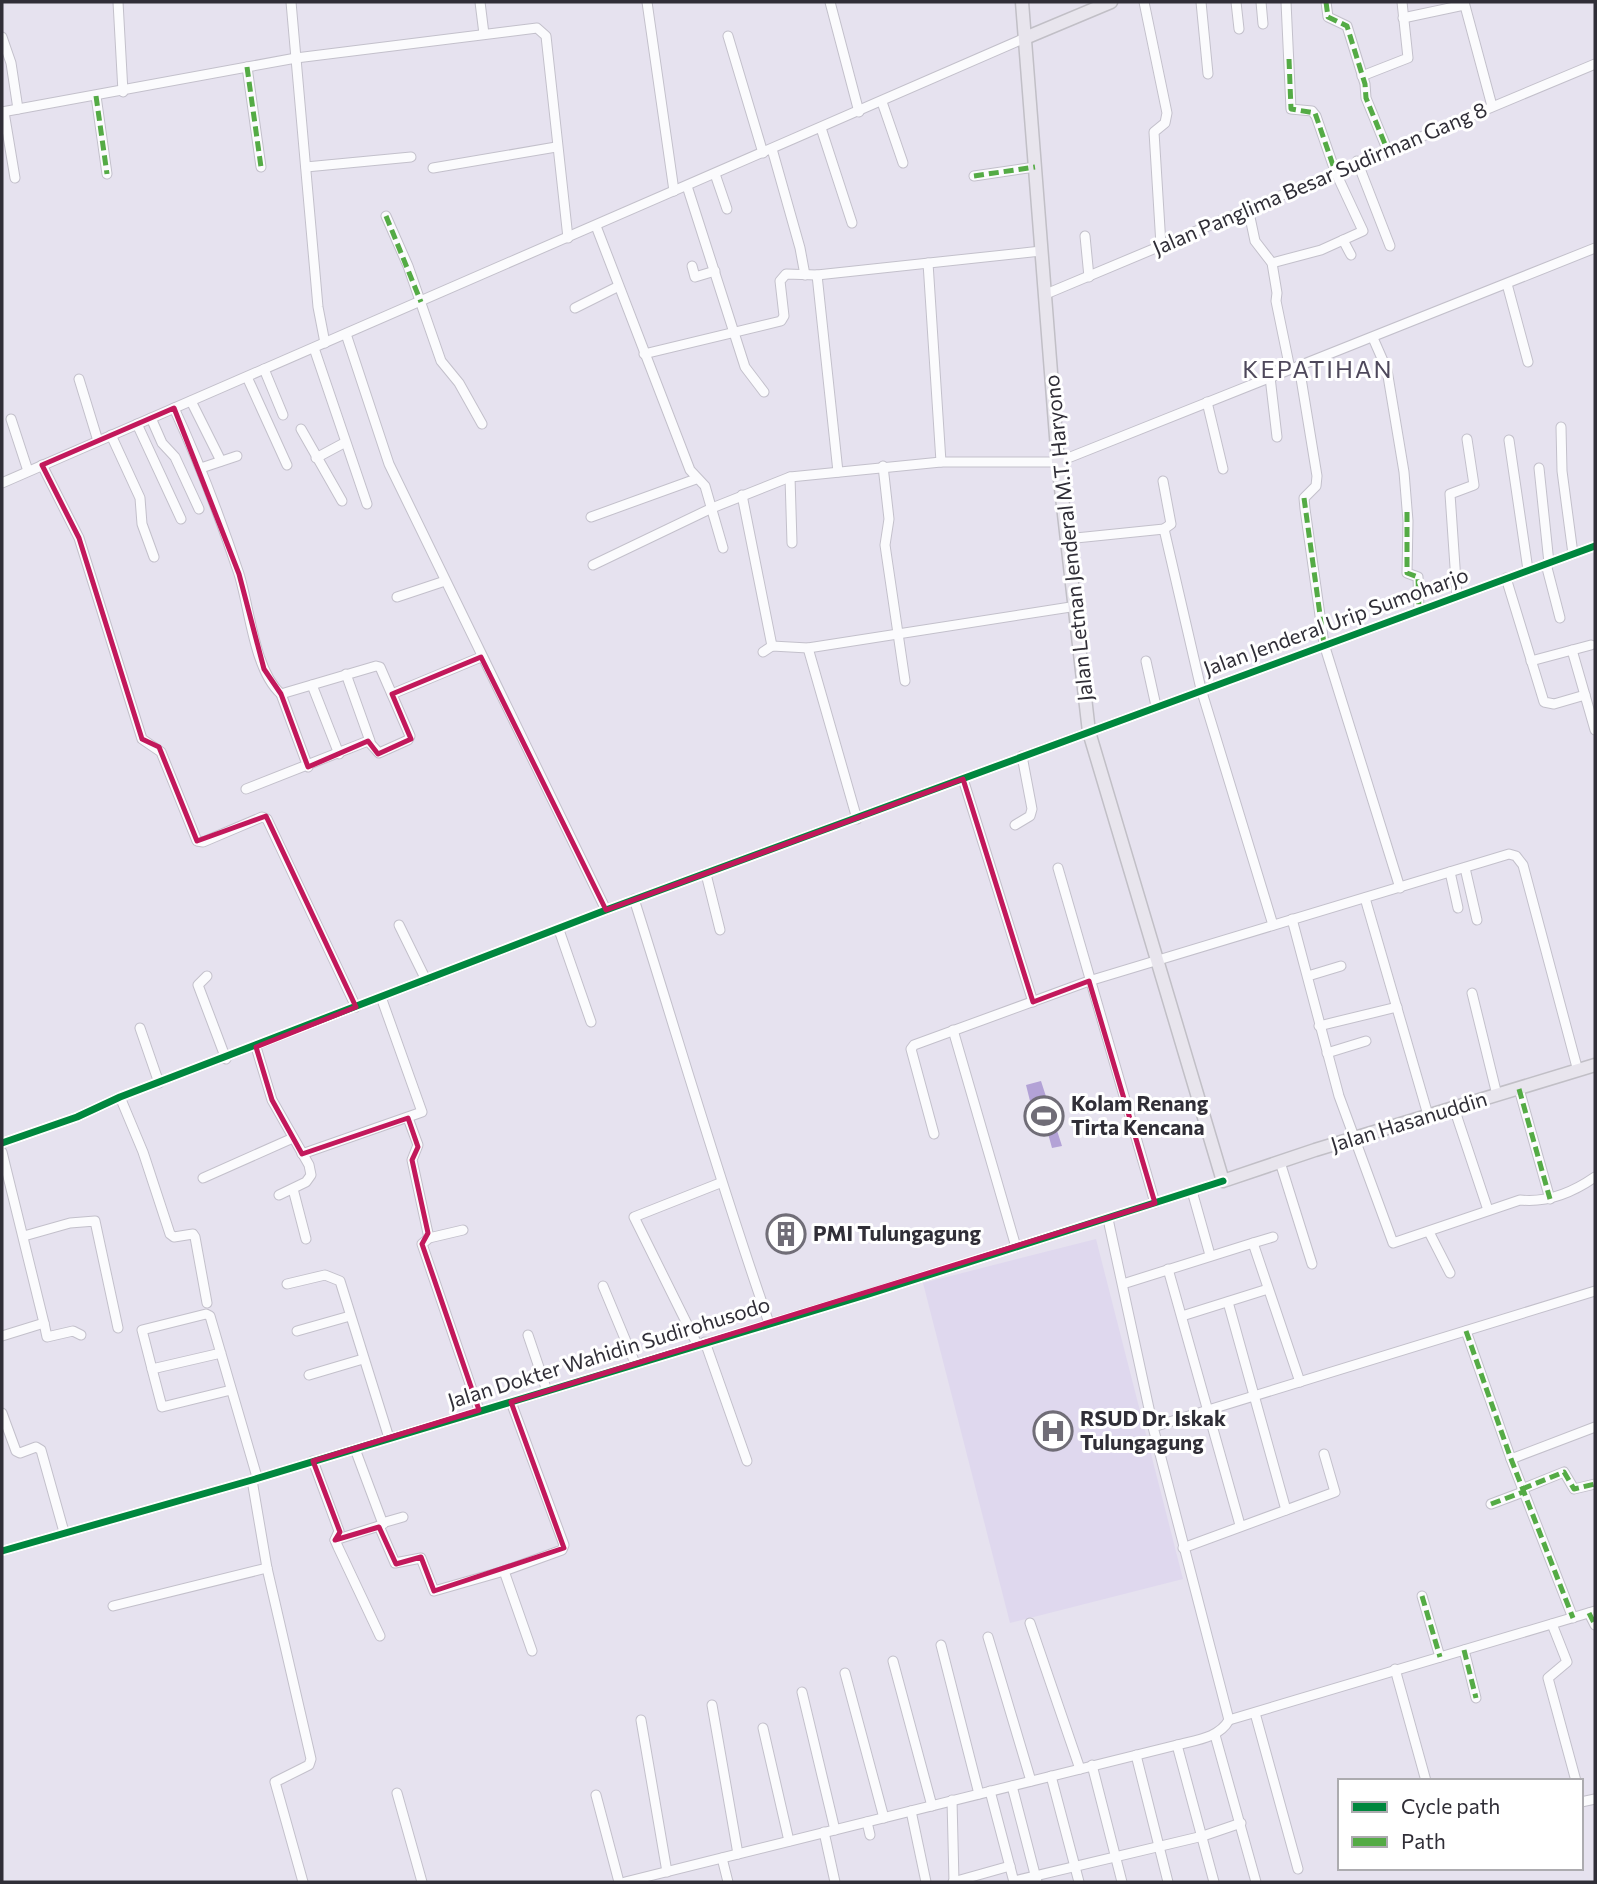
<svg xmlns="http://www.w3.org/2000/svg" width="1597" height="1884" font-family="Commissioner,sans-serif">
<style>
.built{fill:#dfd8ee}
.water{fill:#b3a2d6}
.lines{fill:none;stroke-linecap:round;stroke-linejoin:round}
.minor-casing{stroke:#c3c0cb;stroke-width:11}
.major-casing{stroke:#c1bfc6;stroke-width:15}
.minor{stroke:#fbfbfd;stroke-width:9}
.major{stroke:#e8e5ed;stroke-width:12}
.quiet{stroke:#54ab45;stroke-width:5;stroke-dasharray:10 5;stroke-linecap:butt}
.cycleway-casing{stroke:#fff;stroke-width:11}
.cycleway{stroke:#00873e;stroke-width:7}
.marked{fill:none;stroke:#c2185b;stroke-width:5;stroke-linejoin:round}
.labels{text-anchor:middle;stroke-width:6;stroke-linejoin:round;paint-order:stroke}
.street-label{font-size:21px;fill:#302e37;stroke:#fff}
.poi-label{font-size:21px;font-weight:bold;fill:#302e37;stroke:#fff;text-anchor:start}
.quarter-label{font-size:24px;letter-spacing:2px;fill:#4e485b;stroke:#fff}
</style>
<rect width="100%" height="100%" fill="#e6e2ef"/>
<polygon class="built" points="1096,1239 1183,1579 1010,1623 923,1283"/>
<polygon class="water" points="1041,1081 1062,1146 1052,1148 1044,1119 1035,1121 1026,1085"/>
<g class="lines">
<g class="minor-casing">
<g id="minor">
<polyline points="118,2 123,92"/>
<polyline points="291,2 318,307 325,343"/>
<polyline points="480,2 484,34"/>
<polyline points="647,2 674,191"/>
<polyline points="830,2 859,112"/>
<polyline points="1144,2 1167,113 1165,123 1154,132 1161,245"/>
<polyline points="1201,2 1208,74"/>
<polyline points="1236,2 1239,29"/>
<polyline points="1261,2 1263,24"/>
<polyline points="1326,2 1328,17 1347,26 1365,84 1366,98 1387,149"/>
<polyline points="1464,2 1492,106"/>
<polyline points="1403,18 1464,5"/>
<polyline points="728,36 763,153"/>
<polyline points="2,37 11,63 18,109"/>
<polyline points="247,67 261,167"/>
<polyline points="1362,76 1408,58 1402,2"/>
<polyline points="96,96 107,174"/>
<polyline points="882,102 903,163"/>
<polyline points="2,112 296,58 537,28 546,36 568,238"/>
<polyline points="4,112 15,178"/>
<polyline points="821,128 852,223"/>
<polyline points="772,149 800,248 805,275"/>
<polyline points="1357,161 1390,246"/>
<polyline points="306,167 411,157"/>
<polyline points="433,168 556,147"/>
<polyline points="715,174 727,209"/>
<polyline points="974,176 1035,167"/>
<polyline points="687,186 745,367 764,392"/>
<polyline points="1248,208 1255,241 1272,263 1277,293 1276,301 1290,369"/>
<polyline points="386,216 408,266 441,361 459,383 482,424"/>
<polyline points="596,226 690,470 705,486 723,548"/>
<polyline points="1085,236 1089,277"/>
<polyline points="1343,240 1351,255"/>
<polyline points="928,263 941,462"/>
<polyline points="1272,263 1321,250 1363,231 1335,171 1316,116 1312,111 1291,109 1286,2"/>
<polyline points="692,266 695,277 715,271"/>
<polyline points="817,275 838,472"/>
<polyline points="1507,284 1528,362"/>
<polyline points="1046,294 1595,64"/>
<polyline points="575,308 617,287"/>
<polyline points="346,334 389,464 606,910"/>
<polyline points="1373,338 1387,370 1404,472 1408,521 1407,573 1418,577 1419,610"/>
<polyline points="314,348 367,504"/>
<polyline points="644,354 781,321 784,316 780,281 786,274 817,275 1041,251"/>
<polyline points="1299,366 1317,476 1316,486 1304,498 1305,509 1324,644 1400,888"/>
<polyline points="264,369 283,415"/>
<polyline points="247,377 287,465"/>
<polyline points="1270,377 1277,437"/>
<polyline points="79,379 98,441"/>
<polyline points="191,401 221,461"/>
<polyline points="1207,402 1223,469"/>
<path d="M174,408C199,462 220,517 239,574C250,609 254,670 281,694"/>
<polyline points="151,418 162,443 175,457 199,509"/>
<polyline points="11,419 28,471"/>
<polyline points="137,424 181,519"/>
<polyline points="1561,427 1562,471 1573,554"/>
<polyline points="301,429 342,501"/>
<polyline points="111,435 140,498 142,524 154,557"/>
<polyline points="1509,440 1528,570"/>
<polyline points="316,458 344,443"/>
<polyline points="42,465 79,538 142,739 161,752 197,841 203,842 262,817 267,819 356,1007"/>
<polyline points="883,466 889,519 885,545 905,681"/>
<polyline points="201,468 237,456"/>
<polyline points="1539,468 1549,563"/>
<polyline points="790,477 792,543"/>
<polyline points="1163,481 1171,524 1164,529"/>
<polyline points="2,483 1025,38"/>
<polyline points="742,495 772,646"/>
<polyline points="591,517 696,479"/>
<polyline points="1066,539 1164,529 1201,689 1273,925"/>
<polyline points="1546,564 1560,618"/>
<polyline points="593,565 712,508 790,477 941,462 1058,462 1595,248"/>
<polyline points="1506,578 1544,702 1554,704 1585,695"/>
<polyline points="1457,596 1450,494 1474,485 1467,439"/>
<polyline points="397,597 445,581"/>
<polyline points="808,648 857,819"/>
<polyline points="1572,650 1595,730"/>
<polyline points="763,652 772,646 808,648 1077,606"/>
<polyline points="1146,661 1156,706"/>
<polyline points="1531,661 1591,645"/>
<polyline points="346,674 370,741"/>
<polyline points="312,685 339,754"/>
<polyline points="392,694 481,657"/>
<polyline points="963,779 1033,1002"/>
<polyline points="246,789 368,741 379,753 408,740 410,736 380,667 376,666 281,694 308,767"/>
<polyline points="1015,825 1030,816 1032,809 1022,756"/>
<polyline points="1058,868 1155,1203"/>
<polyline points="1465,868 1477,920"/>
<polyline points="1450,872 1458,908"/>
<polyline points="706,874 720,930"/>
<polyline points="1365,898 1428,1115"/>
<path d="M634,899C679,1041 720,1183 769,1323"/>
<path d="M1292,919L1339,1096L1393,1243L1520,1200C1548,1203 1572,1193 1595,1177"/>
<polyline points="399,925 426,980"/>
<polyline points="559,930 591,1022"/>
<polyline points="207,976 198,985 226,1059"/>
<polyline points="1308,976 1341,966"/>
<polyline points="1472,993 1497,1095"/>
<polyline points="1319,1026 1397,1007"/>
<polyline points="140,1028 159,1083"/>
<polyline points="953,1030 1016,1247"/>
<polyline points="256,1047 272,1100 309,1165 311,1175 306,1182 279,1195"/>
<polyline points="1327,1053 1366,1041"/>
<polyline points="1519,1089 1550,1199"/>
<polyline points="120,1097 143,1152 170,1234 174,1237 193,1234 195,1237 207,1303"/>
<polyline points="1454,1108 1488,1210"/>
<polyline points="408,1118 418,1145 412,1160 429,1238"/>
<polyline points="934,1134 911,1049 914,1045 1089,981 1509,854 1516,856 1523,865 1578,1071"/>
<polyline points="2,1143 77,1117 120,1097 606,910 1595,546"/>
<polyline points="2,1152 44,1323 2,1336"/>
<polyline points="302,1154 422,1112 381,997"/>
<polyline points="1280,1162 1312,1264"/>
<polyline points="203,1178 293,1138"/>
<polyline points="293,1189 306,1239"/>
<polyline points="1192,1191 1210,1255"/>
<polyline points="463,1230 429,1238 422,1244 479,1410"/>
<polyline points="1429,1232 1450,1273"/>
<polyline points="24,1236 70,1223 95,1221 118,1328"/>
<polyline points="1253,1243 1273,1237"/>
<polyline points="1168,1269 1240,1525"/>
<polyline points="1126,1283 1253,1243 1300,1382"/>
<polyline points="287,1284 325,1275 340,1281 389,1438"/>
<polyline points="603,1286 635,1363"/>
<polyline points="1228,1302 1286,1510"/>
<polyline points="1182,1316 1268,1289"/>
<polyline points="44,1323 47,1337 73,1331 81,1335"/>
<polyline points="297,1331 350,1316"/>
<polyline points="1466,1331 1511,1459 1573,1618"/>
<polyline points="528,1335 547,1391"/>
<polyline points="705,1342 747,1461"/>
<polyline points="697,1344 634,1217 720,1183"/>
<polyline points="221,1353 152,1369 142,1330 206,1314 210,1316 257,1477"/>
<polyline points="152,1369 162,1407 231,1390"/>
<polyline points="309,1375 363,1359"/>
<polyline points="2,1413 16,1451 20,1453 36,1447 41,1450 64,1532"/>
<polyline points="1153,1427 1595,1291"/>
<polyline points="355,1449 383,1524 379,1526"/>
<polyline points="1511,1459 1595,1427"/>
<polyline points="313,1461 339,1531 335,1540 338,1547 380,1636"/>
<polyline points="252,1480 267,1568 311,1759 309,1765 275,1782 303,1882"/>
<polyline points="1522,1489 1564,1472 1574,1489 1595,1484"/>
<polyline points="1491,1504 1523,1492"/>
<polyline points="382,1523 403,1517"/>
<polyline points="335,1540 379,1526 395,1563 421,1558 434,1591 504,1571 562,1550 564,1545 511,1402"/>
<polyline points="1183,1548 1335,1492 1324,1454"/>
<polyline points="2,1551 252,1480 869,1294 1223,1181"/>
<polyline points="504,1571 532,1651"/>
<polyline points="1422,1596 1440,1657"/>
<polyline points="113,1606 267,1568"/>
<polyline points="1589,1613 1595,1625"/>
<polyline points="1030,1623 1080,1769"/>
<polyline points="1552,1624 1567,1662 1548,1678 1576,1781"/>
<polyline points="988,1637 1031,1781"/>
<polyline points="941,1645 979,1794"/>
<polyline points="1464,1650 1476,1698"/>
<polyline points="893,1661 932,1806"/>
<polyline points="1395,1669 1426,1781"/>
<polyline points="845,1673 884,1818"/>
<polyline points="802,1692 835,1830"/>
<polyline points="712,1705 738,1854"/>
<polyline points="1255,1713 1298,1869"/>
<polyline points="641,1720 667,1872"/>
<polyline points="1229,1720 1595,1611"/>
<polyline points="763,1728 789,1841"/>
<polyline points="1215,1735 1256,1882"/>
<polyline points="1177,1745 1214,1882"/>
<polyline points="1136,1755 1168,1882"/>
<polyline points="1092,1765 1122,1882"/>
<polyline points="1051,1776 1079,1882"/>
<polyline points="1012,1786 1037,1882"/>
<polyline points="990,1791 1014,1882"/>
<polyline points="397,1793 422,1882"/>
<polyline points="596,1795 619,1882"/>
<polyline points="952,1800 954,1882"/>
<polyline points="1581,1802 1595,1799"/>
<polyline points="911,1811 926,1882"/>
<polyline points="867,1822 870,1835"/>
<polyline points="824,1832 835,1882"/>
<polyline points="722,1858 728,1882"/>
<polyline points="1014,1881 1203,1836 1241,1823"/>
<path d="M625,1882L1177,1745C1196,1740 1219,1738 1229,1720L1153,1427L1108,1219"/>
<polyline points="953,1882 1010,1866"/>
</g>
</g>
<g class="major-casing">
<g id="major">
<polyline points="1022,2 1058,462 1089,732 1223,1181 1315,1150 1595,1065"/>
<polyline points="1025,38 1111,2"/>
</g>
</g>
<use href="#minor" class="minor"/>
<use href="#major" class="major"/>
<g class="quiet">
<polyline points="1326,2 1328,17 1347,26 1365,84 1366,98 1387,149"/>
<polyline points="1289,59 1291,109 1315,113 1335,171"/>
<polyline points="247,67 261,167"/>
<polyline points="96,96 107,174"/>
<polyline points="974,176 1035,167"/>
<polyline points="386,216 421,302"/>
<polyline points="1304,498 1324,644"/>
<polyline points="1407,512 1407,573 1418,577 1419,610"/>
<polyline points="1519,1089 1550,1199"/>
<polyline points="1466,1331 1511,1459 1573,1618"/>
<polyline points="1522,1489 1564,1472 1574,1489 1595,1484"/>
<polyline points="1491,1504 1523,1492"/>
<polyline points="1422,1596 1440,1657"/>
<polyline points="1589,1613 1595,1625"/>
<polyline points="1464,1650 1476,1698"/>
<polyline points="1581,1803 1582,1803"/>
</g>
<g class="cycleway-casing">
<g id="cycleway">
<polyline points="2,1143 77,1117 120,1097 606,910 1595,546"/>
<polyline points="2,1551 252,1480 869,1294 1223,1181"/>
</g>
</g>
<use href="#cycleway" class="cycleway"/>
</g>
<path class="marked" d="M174,408L239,574L264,669L281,694L308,767L368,741L378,754L411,739L392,694L481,657L606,910L963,779L1033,1002L1089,981L1155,1203L511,1402L564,1548L434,1591L421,1557L396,1564L379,1527L335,1540L340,1532L313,1461L479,1410L422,1244L428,1233L412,1160L418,1147L408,1118L302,1154L272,1100L256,1047L356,1007L266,816L197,841L159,747L142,739L79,538L42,465Z"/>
<defs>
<g id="stadium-ring" transform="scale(2.0125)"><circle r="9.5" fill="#fff" stroke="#706d77" stroke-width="1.5"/><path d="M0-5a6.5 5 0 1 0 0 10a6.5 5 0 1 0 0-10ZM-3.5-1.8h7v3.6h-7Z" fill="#706d77"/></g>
<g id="building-ring" transform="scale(2.0125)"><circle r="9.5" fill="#fff" stroke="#706d77" stroke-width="1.5"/><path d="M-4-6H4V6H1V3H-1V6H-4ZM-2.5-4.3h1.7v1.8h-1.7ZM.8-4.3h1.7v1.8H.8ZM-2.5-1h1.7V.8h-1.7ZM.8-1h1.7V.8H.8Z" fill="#706d77"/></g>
<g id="hospital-ring" transform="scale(2.0125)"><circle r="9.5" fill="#fff" stroke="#706d77" stroke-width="1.5"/><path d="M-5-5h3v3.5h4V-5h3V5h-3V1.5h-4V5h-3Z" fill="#706d77"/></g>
</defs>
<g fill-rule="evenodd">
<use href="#stadium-ring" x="1044" y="1116"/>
<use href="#building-ring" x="786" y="1234"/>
<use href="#hospital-ring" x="1053" y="1431"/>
</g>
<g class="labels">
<g class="street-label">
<text transform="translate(1320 179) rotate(-23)" y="7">Jalan Panglima Besar Sudirman Gang 8</text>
<text transform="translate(1069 538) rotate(-96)" y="7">Jalan Letnan Jenderal M.T. Haryono</text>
<text transform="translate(1336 622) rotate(-20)" y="7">Jalan Jenderal Urip Sumoharjo</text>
<text transform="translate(1409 1122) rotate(-17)" y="7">Jalan Hasanuddin</text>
<text transform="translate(609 1353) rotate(-17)" y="7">Jalan Dokter Wahidin Sudirohusodo</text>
</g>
<g class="poi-label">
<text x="1071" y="1111">Kolam Renang<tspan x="1071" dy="24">Tirta Kencana</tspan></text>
<text x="813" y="1241">PMI Tulungagung</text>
<text x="1080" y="1426">RSUD Dr. Iskak<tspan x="1080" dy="24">Tulungagung</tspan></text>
</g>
<g class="quarter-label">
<text x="1318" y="378">KEPATIHAN</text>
</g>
</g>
<rect width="1597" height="1884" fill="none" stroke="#302e37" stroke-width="7"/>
<rect x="1338" y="1779" width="245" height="91" fill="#ffffff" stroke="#acabaf" stroke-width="2"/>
<rect x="1352" y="1802" width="35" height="10" fill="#00873e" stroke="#acabaf" stroke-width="2"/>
<text x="1401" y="1814" font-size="21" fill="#302e37">Cycle path</text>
<rect x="1352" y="1837" width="35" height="10" fill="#54ab45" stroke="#acabaf" stroke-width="2"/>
<text x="1401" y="1849" font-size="21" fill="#302e37">Path</text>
</svg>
